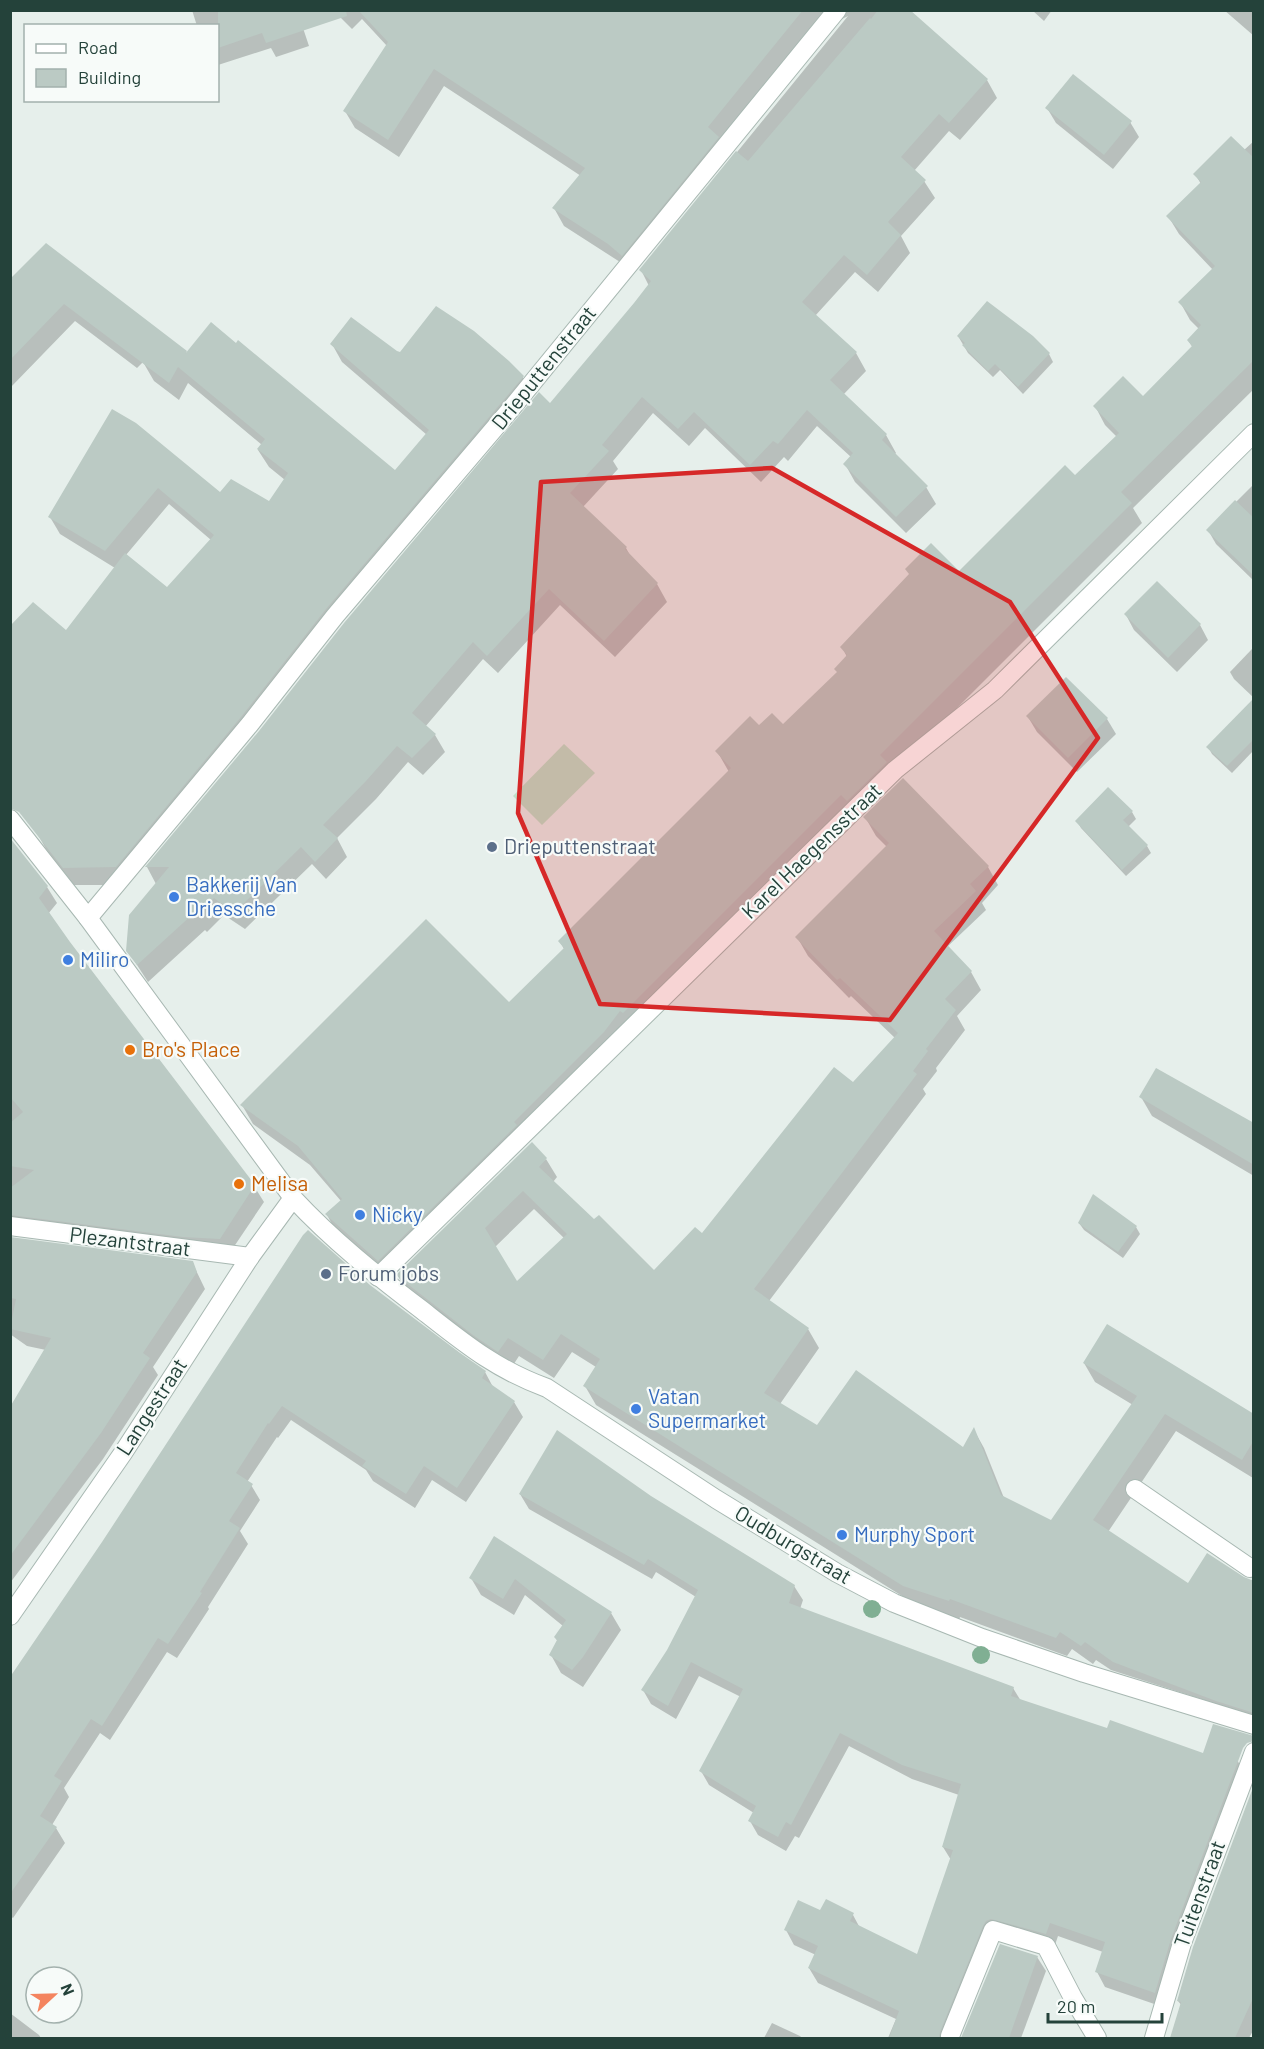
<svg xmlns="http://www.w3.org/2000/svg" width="1264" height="2049" font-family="Barlow,sans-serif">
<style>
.green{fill:#bfe0c8}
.shadow{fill:#0003;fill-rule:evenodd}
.building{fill:#bbcac4;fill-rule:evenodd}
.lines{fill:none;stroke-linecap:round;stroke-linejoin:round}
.minor-casing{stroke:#a8b8b2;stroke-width:20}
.minor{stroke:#fff;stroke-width:18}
.tree{fill:#80af93}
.marked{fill:#d62828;fill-opacity:0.2;stroke:#d62828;stroke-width:4.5;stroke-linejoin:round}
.service-dot{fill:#5c6f8a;stroke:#f7fbf9;stroke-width:2}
.shop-dot{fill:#3f7fe0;stroke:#f7fbf9;stroke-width:2}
.food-dot{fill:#e8710a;stroke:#f7fbf9;stroke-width:2}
.labels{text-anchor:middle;stroke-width:4.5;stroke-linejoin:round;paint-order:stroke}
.street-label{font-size:21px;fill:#24423a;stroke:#f7fbf9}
.service-label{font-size:21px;fill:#4e5e75;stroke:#f7fbf9;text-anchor:start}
.shop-label{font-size:21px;fill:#366cbe;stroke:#f7fbf9;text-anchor:start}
.food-label{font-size:21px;fill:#c56008;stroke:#f7fbf9;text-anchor:start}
</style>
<rect width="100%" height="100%" fill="#e6efeb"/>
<polygon class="green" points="564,744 595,773 542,825 513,796"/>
<g class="shadow">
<polygon points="192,10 297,10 309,46 276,57 271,48 218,65 218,26 197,26"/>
<polygon points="333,10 907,10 987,80 997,98 960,140 949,131 914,171 924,181 935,198 901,236 910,253 878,292 855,272 815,316 856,353 866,371 843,395 886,435 896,453 894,455 926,487 936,504 906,533 855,482 845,464 851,457 817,426 788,461 784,457 761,482 705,428 689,446 653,413 613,461 618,469 583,507 626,548 632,559 657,584 667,602 615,657 560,605 498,673 483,659 425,727 435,735 445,752 423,775 408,762 376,799 337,838 347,857 326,879 312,864 245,929 224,915 207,932 205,930 148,982 128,951 156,884 147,867 260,732 550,406 649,286 641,270 848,16 838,21 632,272 620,262 564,226 554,208 581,176 444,86 399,157 355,128 345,111 387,46 362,19 352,29"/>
<polygon points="1032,10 1052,10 1044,21"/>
<polygon points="1224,10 1254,10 1254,36"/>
<polygon points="1047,108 1130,122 1139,137 1113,169 1056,123"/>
<polygon points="1254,141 1254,389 1133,508 1142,523 892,773 897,781 858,819 852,813 524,1141 526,1144 389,1279 337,1233 327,1215 341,1201 310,1165 253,1124 242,1105 509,1004 564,949 560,942 729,772 717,751 759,728 783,726 838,673 847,657 842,647 959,573 1075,477 1117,437 1105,425 1095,406 1143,398 1193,348 1188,340 1199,329 1190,320 1180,302 1213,270 1179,234 1168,216 1201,184 1195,174 1244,150"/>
<path d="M10,281L185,352L395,472L427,435L342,362L332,344L396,353L522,376L533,394L336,626L126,885H74L46,849L37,833L67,632L115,568L60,534L50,517L114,412L221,494L269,503L285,480L269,467L258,450L262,445L188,383L179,400L154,381L143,362L137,368L75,321L10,388ZM169,504L211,540L167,589L126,555Z"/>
<polygon points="958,336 1032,337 1049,354 1053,362 1023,394 1000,370 993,377 968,353"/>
<polygon points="1254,484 1254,581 1216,544 1208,530"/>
<polygon points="1126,615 1200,625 1208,640 1177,672 1134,630"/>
<polygon points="1252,649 1254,650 1254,698 1234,679 1230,672"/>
<polygon points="1254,701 1254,750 1232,773 1212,754 1208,747"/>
<polygon points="1028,717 1107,719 1116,734 1077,772 1037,732"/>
<polygon points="1132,812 1136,819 1128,827 1147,846 1151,853 1126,876 1081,828 1077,821"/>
<path d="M865,817L988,867L998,885L982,903L986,910L947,947L971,972L981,990L957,1016L965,1030L936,1068L937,1071L923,1089L926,1094L769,1301L808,1329L819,1348L780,1404L817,1427L964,1449L974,1430L984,1448L1004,1498L1051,1522L1133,1405L1095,1382L1084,1363L1254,1415L1253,1478L1176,1431L1108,1532L1189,1585L1254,1580V1716L1111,1670L1096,1660L1093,1664L1072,1649L1067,1656L960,1617L959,1620L915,1604L596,1405L585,1386L596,1367L572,1352L554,1378L519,1356L510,1370L408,1294L398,1276L546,1159L557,1177L553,1182L594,1221L654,1272L702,1235L853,1084L895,1038L851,996L849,998L808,956L797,937L887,847L876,836ZM534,1209L565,1239L517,1283L495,1247Z"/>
<polygon points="10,840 47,887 57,903 48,914 254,1186 264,1202 229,1254 10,1235"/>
<polygon points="1141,1097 1254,1126 1254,1176 1152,1116"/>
<polygon points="1079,1223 1136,1227 1140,1234 1123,1258 1084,1230"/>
<polygon points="10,1239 192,1262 205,1289 153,1367 158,1375 103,1459 10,1583 10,1410 46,1350 27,1346 10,1334"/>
<polygon points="369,1286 485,1372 493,1387 514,1402 523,1417 466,1502 432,1480 415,1508 373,1481 366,1470 291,1420 278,1438 277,1437 247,1482 251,1485 260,1500 240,1531 248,1544 208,1607 209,1609 177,1658 167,1652 110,1740 100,1733 64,1788 69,1797 52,1825 56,1828 65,1843 13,1918 10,1916 10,1681"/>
<polygon points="520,1494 650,1497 794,1586 803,1600 800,1609 1013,1688 1021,1701 1108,1730 1203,1755 1234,1754 1242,1769 1163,2007 1105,1987 1097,1972 1103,1952 1058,1936 1054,1948 999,1933 952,2038 888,2038 896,2019 818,1983 809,1968 816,1955 794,1945 786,1930 820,1912 853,1915 860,1928 918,1956 951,1860 943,1847 959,1795 912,1779 849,1746 799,1838 795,1836 786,1851 758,1835 750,1821 754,1813 709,1785 701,1771 741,1697 699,1676 676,1719 651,1704 643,1690 668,1651 696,1597 656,1572 652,1579 529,1509"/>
<polygon points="494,1538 611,1613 621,1630 583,1687 561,1673 551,1655 558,1642 555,1637 563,1626 525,1595 514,1615 481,1595 471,1578"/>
<polygon points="1254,1789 1254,2029 1249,2038 1171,2038 1182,2006 1178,2001"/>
<polygon points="1000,1946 1037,1957 1046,1971 1021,2038 963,2038"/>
<polygon points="10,2013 39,2035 41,2038 10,2038"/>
<polygon points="772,2023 800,2036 802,2038 764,2038"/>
</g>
<g class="building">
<polygon points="218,10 346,10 347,16 266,43 262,33 218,48"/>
<polygon points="358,10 803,10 708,127 719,137 622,256 608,244 552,208 585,168 434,69 388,140 343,111 388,42"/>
<polygon points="878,10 910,10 988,79 949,123 939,114 901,157 926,180 888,222 901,235 867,275 844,255 802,302 857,352 830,380 887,434 882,440 928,486 896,517 843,464 853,453 807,410 778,444 773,441 750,465 694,412 678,429 642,397 602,445 609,451 570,493 627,547 625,549 658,583 604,641 549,589 487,656 473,642 412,713 436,734 412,758 397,746 366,781 323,825 338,838 315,862 301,847 234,913 214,898 197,916 194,913 137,965 126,951 129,915 169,867 145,867 259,731 344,623 539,392 550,403 634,303 651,281 639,270 736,151 748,161 870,18 871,19"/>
<polygon points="1073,74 1132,121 1104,155 1045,108"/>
<polygon points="1231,136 1254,158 1254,360 1121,492 1132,503 880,755 887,762 847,801 841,795 623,1013 620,1011 604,1032 514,1122 517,1125 378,1261 325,1214 342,1199 298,1146 240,1105 426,919 509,1002 564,948 558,941 731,768 715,751 750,716 759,725 772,713 783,724 837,672 834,669 847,655 840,647 909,574 905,569 931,543 959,571 1065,465 1075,475 1119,433 1093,406 1123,376 1143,396 1192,346 1187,340 1201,325 1178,302 1215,266 1166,216 1201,182 1193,174"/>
<polygon points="46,243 187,351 185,354 211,322 236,343 238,340 395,470 429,430 330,344 351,317 397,351 400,352 436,306 474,331 509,361 524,376 326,609 241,717 116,867 63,868 19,812 10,808 10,626 33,602 66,630 125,553 167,587 214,535 158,488 105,551 48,517 112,409 136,423 220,492 231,479 269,501 288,473 257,449 265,439 178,367 169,383 64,304 10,360 10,279"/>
<polygon points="987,301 1033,336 1050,353 1018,387 995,364 988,371 962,345 965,343 957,336"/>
<polygon points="1235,500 1254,518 1254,576 1206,530"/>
<polygon points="1157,581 1201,624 1168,658 1124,614"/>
<polygon points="1066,677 1108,718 1068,758 1026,716"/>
<polygon points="1254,698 1254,739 1227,766 1206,747"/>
<path d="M903,778L989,866L970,884L976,891L934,931L972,971L945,999L956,1010L926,1049L928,1051L913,1071L917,1074L754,1289L809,1328L764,1393L817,1425L856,1370L963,1447L974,1427L1001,1495L1051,1520L1137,1396L1083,1363L1107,1324L1254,1414V1440L1242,1460L1165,1414L1093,1520L1188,1583L1207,1553L1244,1577L1254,1581V1713L1216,1701L1113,1662L1085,1642L1081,1646L1060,1632L1056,1638L950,1599L949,1601L903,1586L583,1386L600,1359L561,1334L543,1360L508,1338L498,1352L473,1335L396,1275L532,1142L547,1158L539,1167L594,1219L599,1215L654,1270L695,1227L702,1233L834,1067L853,1082L898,1033L840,978L837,980L795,937L889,843L863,817ZM523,1191L567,1234L517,1281L485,1228Z"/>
<polygon points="1108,787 1133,811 1123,820 1148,845 1122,870 1075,821"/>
<polygon points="10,838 48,886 39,898 70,942 255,1185 220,1239 183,1237 10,1215 10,1188 34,1170 10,1166 10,1123 23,1112 10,1097"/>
<polygon points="1156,1068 1254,1123 1254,1165 1139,1097"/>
<polygon points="1093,1194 1137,1226 1118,1252 1078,1223"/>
<polygon points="308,1230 370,1285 460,1353 486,1371 482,1378 515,1401 457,1488 424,1466 406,1494 362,1466 366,1461 282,1406 269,1424 268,1423 236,1473 253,1484 229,1521 240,1528 200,1592 202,1593 168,1644 158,1638 102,1726 91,1719 54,1776 62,1781 40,1816 57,1827 10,1894 10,1677 102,1542 303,1235"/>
<polygon points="10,1237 193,1261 197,1272 143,1353 150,1358 101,1433 10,1556 10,1407 51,1338 10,1329 16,1299 10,1298"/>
<polygon points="557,1430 651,1496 795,1585 789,1603 1014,1687 1011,1696 1107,1728 1110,1720 1203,1753 1213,1724 1254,1736 1254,1741 1247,1743 1243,1748 1171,1939 1155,1993 1095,1972 1105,1942 1050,1923 1046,1934 991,1919 986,1921 983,1926 940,2032 939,2038 889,2038 899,2011 808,1968 818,1946 784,1930 798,1900 820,1910 826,1899 854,1913 850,1921 917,1954 953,1850 942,1847 961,1784 902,1765 840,1733 791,1825 786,1822 778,1837 748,1821 756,1806 699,1771 743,1689 691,1662 668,1706 641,1690 667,1650 698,1590 648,1559 644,1565 519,1494"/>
<polygon points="494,1536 612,1612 583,1657 572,1670 549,1655 557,1640 554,1637 566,1620 515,1579 503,1599 469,1578"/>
<polygon points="1254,1785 1254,1996 1235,2038 1170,2038 1181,2002 1177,2001 1193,1947"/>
<polygon points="1000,1944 1038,1956 1009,2038 961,2038"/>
</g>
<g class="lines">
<g class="minor-casing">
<g id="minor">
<path d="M10,819L88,918L293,1198C332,1240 377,1276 422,1310C464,1343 495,1369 547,1388L716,1499L837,1573L894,1603L982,1638L1084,1673L1254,1725"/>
<polyline points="88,918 250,724 335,616 510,410 837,10"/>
<polyline points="10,1226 250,1257"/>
<polyline points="378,1277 895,770 995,690 1254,433"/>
<polyline points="1135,1489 1250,1568"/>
<polyline points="10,1616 123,1453 250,1257 293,1198"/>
<polyline points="950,2036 993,1930 1046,1946 1073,1998 1097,2038"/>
<polyline points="1154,2038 1182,1943 1254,1752"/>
</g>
</g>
<use href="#minor" class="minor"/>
</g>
<g class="tree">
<circle cx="872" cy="1609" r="9"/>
<circle cx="981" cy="1655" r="9"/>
</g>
<path class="marked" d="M772,468L1010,602L1098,738L890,1020L600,1004L518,813L541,482Z"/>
<g class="service-dot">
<circle cx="492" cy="847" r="6"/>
<circle cx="326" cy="1274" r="6"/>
</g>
<g class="shop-dot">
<circle cx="174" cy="897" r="6"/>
<circle cx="68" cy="960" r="6"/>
<circle cx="360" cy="1215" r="6"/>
<circle cx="636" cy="1409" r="6"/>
<circle cx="842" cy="1535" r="6"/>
</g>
<g class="food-dot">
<circle cx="130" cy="1050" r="6"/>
<circle cx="239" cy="1184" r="6"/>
</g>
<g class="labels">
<g class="street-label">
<text transform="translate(544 368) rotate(-51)" y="7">Drieputtenstraat</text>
<text transform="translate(812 851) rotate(-44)" y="7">Karel Haegensstraat</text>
<text transform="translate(130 1242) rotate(7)" y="7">Plezantstraat</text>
<text transform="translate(152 1407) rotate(-57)" y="7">Langestraat</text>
<text transform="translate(793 1545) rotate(31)" y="7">Oudburgstraat</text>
<text transform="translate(1200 1894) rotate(-70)" y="7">Tuitenstraat</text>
</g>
<g class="service-label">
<text x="504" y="854">Drieputtenstraat</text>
<text x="338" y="1281">Forum jobs</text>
</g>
<g class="shop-label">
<text x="186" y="892">Bakkerij Van<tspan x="186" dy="24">Driessche</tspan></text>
<text x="80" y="967">Miliro</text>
<text x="372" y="1222">Nicky</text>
<text x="648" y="1404">Vatan<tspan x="648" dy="24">Supermarket</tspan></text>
<text x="854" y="1542">Murphy Sport</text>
</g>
<g class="food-label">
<text x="142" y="1057">Bro's Place</text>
<text x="251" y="1191">Melisa</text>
</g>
</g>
<rect width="1264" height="2049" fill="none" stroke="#24423a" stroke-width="24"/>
<rect x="24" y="24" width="195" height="78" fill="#f7fbf9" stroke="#a3b1ad" stroke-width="1.5"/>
<rect x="36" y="44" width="30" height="9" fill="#ffffff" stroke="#a3b1ad" stroke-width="1.5"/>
<text x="78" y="54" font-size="18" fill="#24423a">Road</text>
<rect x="36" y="69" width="30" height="18" fill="#bbcac4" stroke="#a3b1ad" stroke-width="1.5"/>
<text x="78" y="84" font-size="18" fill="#24423a">Building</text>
<g transform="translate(54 1995) rotate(68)"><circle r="28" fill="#f7fbf9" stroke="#a3b1ad" stroke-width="1.5"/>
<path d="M0-4.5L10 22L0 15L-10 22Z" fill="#f4845f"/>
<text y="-9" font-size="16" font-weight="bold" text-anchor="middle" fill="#24423a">N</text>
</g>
<path d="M1048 2013v9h114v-9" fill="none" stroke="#24423a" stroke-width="3"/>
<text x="1057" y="2013" font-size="18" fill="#24423a" stroke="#f7fbf9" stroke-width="4.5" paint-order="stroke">20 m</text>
</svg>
